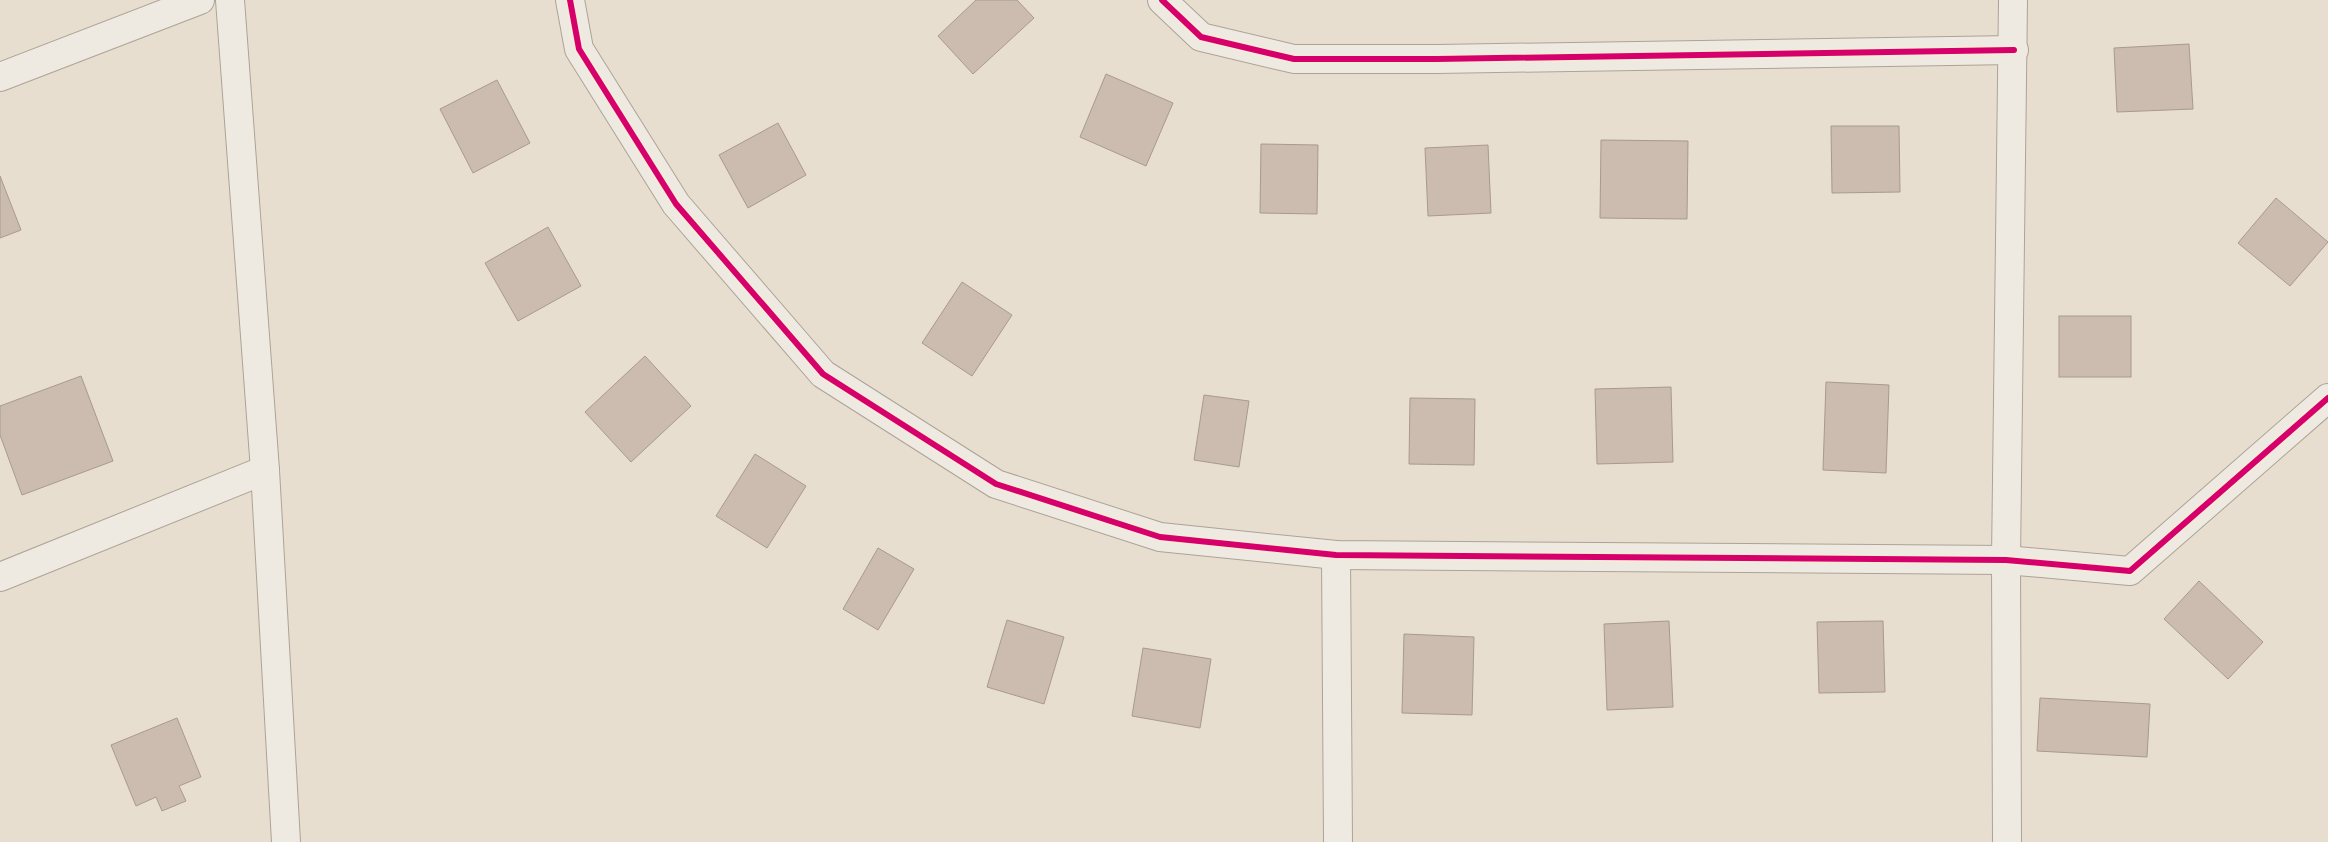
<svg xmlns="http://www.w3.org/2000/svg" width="2328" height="842" font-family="Spectral,serif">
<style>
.building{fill:#cbbcaf;stroke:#a89a8e}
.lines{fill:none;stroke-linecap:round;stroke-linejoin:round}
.minor-casing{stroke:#aca397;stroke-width:30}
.minor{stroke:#efeae1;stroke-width:28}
.cycleway-casing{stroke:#f8ecd5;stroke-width:9}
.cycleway{stroke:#d6006c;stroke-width:6}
</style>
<rect width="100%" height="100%" fill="#e7decf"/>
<g class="building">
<polygon points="976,0 1017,0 1034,18 973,74 938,36"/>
<polygon points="2189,44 2193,109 2117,112 2114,48"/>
<polygon points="1106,74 1173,103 1146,166 1080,137"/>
<polygon points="497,80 530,143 473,173 440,109"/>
<polygon points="778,123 806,175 748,208 719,155"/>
<polygon points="1831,126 1899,126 1900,192 1832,193"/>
<polygon points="1601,140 1688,141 1687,219 1600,218"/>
<polygon points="1261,144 1318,145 1317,214 1260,213"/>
<polygon points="1488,145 1491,213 1428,216 1425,148"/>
<polygon points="0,176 21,230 0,238"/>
<polygon points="2276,198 2328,242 2290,286 2238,243"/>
<polygon points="548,227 581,286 518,321 485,263"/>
<polygon points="962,282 1012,315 972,376 922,343"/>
<rect x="2059" y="316" width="72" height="61"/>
<polygon points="645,356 691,406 631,462 585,412"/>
<polygon points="81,376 113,461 22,495 0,435 0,406"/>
<polygon points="1826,382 1889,385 1886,473 1823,470"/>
<polygon points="1671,387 1673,462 1597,464 1595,389"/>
<polygon points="1204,395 1249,401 1239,467 1194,460"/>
<polygon points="1410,398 1475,399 1474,465 1409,464"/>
<polygon points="755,454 806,486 767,548 716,516"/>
<polygon points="878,548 914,569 878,630 843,609"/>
<polygon points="2199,581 2263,642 2228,679 2164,619"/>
<polygon points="1007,620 1064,637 1044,704 987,687"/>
<polygon points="1669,621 1673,707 1607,710 1604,624"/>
<polygon points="1883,621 1885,692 1819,693 1817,622"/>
<polygon points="1404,634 1474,637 1472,715 1402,713"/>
<polygon points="1143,648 1211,659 1200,728 1132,716"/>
<polygon points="2040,698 2150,704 2147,757 2037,751"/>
<polygon points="177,718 201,777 179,786 186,801 162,811 156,797 136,806 111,745"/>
</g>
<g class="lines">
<g class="minor-casing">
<g id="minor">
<polyline points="230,0 265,470 286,842"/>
<polyline points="570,0 579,49 676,204 823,374 996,484 1160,537 1336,555 2006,560 2130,571 2328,398"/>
<polyline points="1162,0 1201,37 1294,59 1437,59 2014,50"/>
<polyline points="0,77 200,0"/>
<polyline points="1336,555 1338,842"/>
<polyline points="0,577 265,470"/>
<polyline points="2007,842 2006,560 2013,0"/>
</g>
</g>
<use href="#minor" class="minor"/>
<g class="cycleway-casing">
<g id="cycleway">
<polyline points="570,0 579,49 676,204 823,374 996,484 1160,537 1336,555 2006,560 2130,571 2328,398"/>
<polyline points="1162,0 1201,37 1294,59 1437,59 2014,50"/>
</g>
</g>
<use href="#cycleway" class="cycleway"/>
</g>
</svg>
